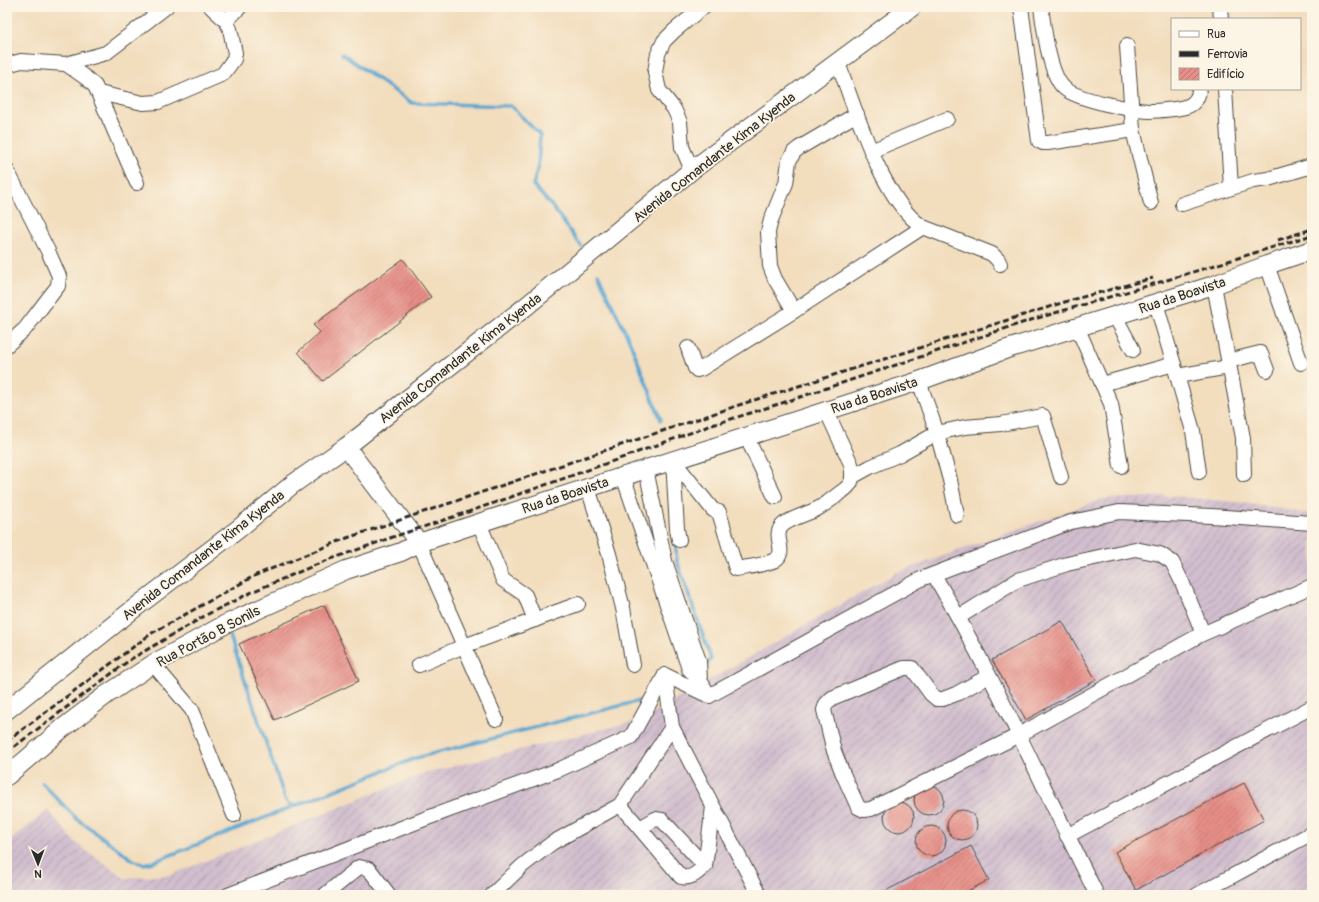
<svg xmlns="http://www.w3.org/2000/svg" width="1319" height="902" font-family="Pangolin,sans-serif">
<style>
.industrial{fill:url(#industrial-furrows)}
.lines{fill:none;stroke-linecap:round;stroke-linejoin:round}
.stream{stroke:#58a5d1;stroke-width:3.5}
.building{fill:url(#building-hatch)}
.minor-casing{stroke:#494641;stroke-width:16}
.major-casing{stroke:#494641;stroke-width:20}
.minor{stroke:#fff;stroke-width:14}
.major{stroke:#fff;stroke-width:18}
.rail{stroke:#2b2b2b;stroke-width:3;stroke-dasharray:6 3;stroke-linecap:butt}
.labels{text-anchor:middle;stroke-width:3.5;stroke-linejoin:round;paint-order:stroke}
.street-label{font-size:14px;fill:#2b2b2b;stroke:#fcf5e5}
</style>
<defs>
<pattern id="industrial-furrows" width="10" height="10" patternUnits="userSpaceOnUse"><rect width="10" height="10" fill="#d0bdcd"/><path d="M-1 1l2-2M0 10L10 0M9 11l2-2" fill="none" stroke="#a99aa7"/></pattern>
<pattern id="building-hatch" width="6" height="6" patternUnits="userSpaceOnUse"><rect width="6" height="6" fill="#e68e87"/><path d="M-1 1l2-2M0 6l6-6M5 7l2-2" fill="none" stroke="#bb746f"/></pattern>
</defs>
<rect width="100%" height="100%" fill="#fcf5e5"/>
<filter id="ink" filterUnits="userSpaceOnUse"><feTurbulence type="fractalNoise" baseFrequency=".025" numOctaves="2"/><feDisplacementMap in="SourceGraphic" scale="8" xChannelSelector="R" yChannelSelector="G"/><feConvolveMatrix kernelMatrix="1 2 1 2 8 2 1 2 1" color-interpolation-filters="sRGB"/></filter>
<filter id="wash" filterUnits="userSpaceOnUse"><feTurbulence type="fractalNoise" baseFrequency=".012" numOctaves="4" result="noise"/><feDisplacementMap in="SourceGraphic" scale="16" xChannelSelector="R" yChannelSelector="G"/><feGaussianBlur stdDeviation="0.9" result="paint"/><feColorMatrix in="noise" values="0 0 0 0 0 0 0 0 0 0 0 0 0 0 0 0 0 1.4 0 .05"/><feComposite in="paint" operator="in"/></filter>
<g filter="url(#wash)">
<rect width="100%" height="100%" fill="#f2ddbd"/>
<polygon class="industrial" points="1173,496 1244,503 1312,514 1312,895 7,895 7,843 48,810 76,843 125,878 171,875 422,774 640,720 896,573 1102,499"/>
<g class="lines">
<g class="stream">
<polyline points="342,54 412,103 511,106 540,135 538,167 533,185 551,205 581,246"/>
<polyline points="598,274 630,342 661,420"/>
<polyline points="675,541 677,561 711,659 706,666"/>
<polyline points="228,630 285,799 289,804 295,806"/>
<polyline points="42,783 76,818 133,860 143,864 153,862 416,758 647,699"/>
</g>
</g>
<g id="blocks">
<g class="building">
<polygon points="403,259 431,297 323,381 298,352 320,332 313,325"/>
<polygon points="324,605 359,681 275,720 239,644"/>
<polygon points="1062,621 1096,680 1026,720 992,660"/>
<polygon points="1244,783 1264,820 1136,890 1115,852"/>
<circle cx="929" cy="800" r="15"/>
<circle cx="899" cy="817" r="15"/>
<circle cx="962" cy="825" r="15"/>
<circle cx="931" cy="841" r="15"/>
<polygon points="971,846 989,880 960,895 878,895"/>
</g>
</g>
</g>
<g filter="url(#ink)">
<use href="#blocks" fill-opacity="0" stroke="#494641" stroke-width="1"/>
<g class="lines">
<g class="minor-casing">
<g id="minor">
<polyline points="211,7 226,21"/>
<polyline points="1021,7 1039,141 1043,143 1048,143 1133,130 1151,203"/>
<path d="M1041,7C1044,28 1049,74 1064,88C1078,100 1131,110 1149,111C1158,111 1180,109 1188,106C1195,103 1199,96 1199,89"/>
<polyline points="1220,7 1221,19"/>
<polyline points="1127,46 1133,130"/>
<path d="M838,63C855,108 882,201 923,227L992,254L998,260L1000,264"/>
<polyline points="66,64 86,78 95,86 137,183"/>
<polyline points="7,65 21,61 66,64 106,53 166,7"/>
<polyline points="1225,89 1231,188"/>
<polyline points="99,93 143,103 158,102 223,74 234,59 235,53 230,29 226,21 240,7"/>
<polyline points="871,151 947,119"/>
<polyline points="7,170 48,251 59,276 58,286 44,304 25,329 7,345"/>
<polyline points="692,170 682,147 680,122 674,109 659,90 655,72 658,54 664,41 674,31 703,7"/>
<polyline points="1182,204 1253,181 1268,179 1312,166"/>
<polyline points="1267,265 1301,363"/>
<polyline points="1214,285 1243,438 1244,475"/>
<polyline points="1156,303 1193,431 1199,472"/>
<polyline points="794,311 775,279 770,266 768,232 771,220 786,183 789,161 794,152 799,148 857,114"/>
<polyline points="1115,316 1133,350"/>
<polyline points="1077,327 1111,404 1121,466"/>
<polyline points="688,348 695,368 697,370 701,369 794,311 923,227"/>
<polyline points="1228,361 1260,353 1261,354 1267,370"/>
<polyline points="1177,376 1229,367"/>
<polyline points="919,381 937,433 950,480 957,515"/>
<polyline points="1102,384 1174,364"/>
<polyline points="746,436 775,497"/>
<path d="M673,460L713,510L719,512L736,569C747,567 765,565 775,560C789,551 770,535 784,524C792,518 807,514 817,509C825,505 833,498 840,493C844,490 849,487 851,482C853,477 852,470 851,464L826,410"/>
<polyline points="673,460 677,529 679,540"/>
<polyline points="646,469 665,561 699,661 700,680"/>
<polyline points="623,476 689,669 700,680 709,696"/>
<polyline points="852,477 870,467 900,454 937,433 965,427 1001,424 1043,416 1061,477"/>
<polyline points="588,488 609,554 623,608 633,665"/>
<polyline points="479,523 503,580 525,595 535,620"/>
<polyline points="419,543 496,719"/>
<path d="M934,575C995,678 1043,788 1097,895"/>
<polyline points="959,617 1018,580 1067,564 1135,549 1160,554 1172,562 1182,582 1200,626 1201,631 1200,635"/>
<polyline points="153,664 192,710 234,815"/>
<polyline points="419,665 464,646 578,604"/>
<polyline points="665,675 672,727 759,895"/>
<polyline points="989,676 956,694 943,699 937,699 931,694 912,668 904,668 832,698 826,704 824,710 834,751 843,774 858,807 864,810 871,809 1019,735 1200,635 1312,586"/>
<path d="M620,805L681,877C692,879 697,873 705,866L713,807"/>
<polyline points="640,828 655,819 662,820 705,866"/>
<polyline points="1067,836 1312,707"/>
<polyline points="228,895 422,820 558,770 631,737 665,675 709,696 921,579 1071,522 1119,512 1211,516 1312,523"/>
<polyline points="325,895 359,867 369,869 389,895"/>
<polyline points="492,895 522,866 552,843 620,805 672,727"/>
<polyline points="1197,895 1312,833"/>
</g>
</g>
<g class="major-casing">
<g id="major">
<polyline points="346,447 419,543"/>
<polyline points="7,710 136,607 237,530 293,484 346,447 524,308 692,170 912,7"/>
<polyline points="7,776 63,728 106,695 153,664 226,624 346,570 401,552 419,543 479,523 919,381 1007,349 1214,285 1267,265 1312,250"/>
</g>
</g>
<use href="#minor" class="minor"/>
<use href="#major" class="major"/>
<g class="rail">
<polyline points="1278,240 1312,229"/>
<polyline points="7,741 152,633 256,575 347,538 745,403 1068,301 1153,278"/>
<polyline points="7,752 131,659 208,614 254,591 320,563 393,537 471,511 619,459 709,426 785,402 1031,320 1167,280 1312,235"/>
</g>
</g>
</g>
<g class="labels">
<g class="street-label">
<text transform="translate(714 157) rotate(-38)" y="5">Avenida Comandante Kima Kyenda</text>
<text transform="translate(1182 295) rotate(-18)" y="5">Rua da Boavista</text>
<text transform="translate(460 358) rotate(-38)" y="5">Avenida Comandante Kima Kyenda</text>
<text transform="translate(874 395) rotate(-18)" y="5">Rua da Boavista</text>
<text transform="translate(565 495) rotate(-18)" y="5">Rua da Boavista</text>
<text transform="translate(203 555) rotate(-38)" y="5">Avenida Comandante Kima Kyenda</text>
<text transform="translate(208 636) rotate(-28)" y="5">Rua Portão B Sonils</text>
</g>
</g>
<rect width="1319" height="902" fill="none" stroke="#fcf5e5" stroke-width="24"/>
<rect x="1171" y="18" width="130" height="72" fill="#fcf5e5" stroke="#a8a49b"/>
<rect x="1179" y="31" width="20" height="6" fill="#ffffff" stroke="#a8a49b"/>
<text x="1207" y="38" font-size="12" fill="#2b2b2b">Rua</text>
<rect x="1179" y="51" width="20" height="6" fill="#2b2b2b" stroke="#a8a49b"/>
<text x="1207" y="58" font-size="12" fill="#2b2b2b">Ferrovia</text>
<rect x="1179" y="68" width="20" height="12" fill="url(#building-hatch)" stroke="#a8a49b"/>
<text x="1207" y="78" font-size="12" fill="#2b2b2b">Edifício</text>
<g transform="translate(38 864) rotate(179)" stroke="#fcf5e5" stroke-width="3" paint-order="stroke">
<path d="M0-3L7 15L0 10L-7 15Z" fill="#2b2b2b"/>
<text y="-6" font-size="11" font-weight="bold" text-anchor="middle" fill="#2b2b2b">N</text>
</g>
</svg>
